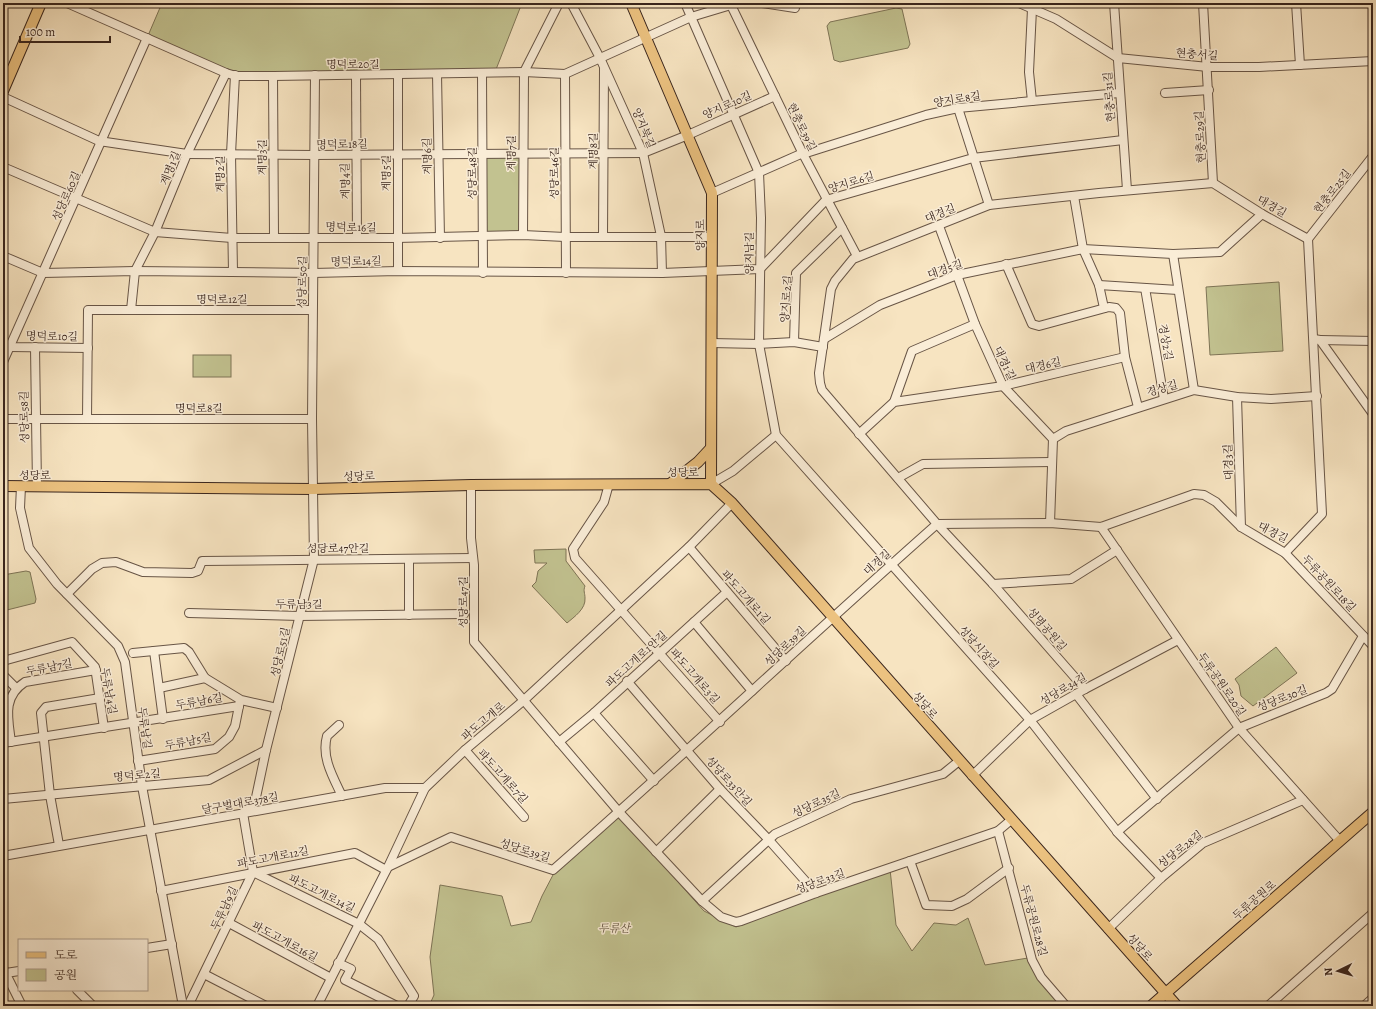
<svg xmlns="http://www.w3.org/2000/svg" width="1376" height="1009" font-family="Alegreya,'Noto Serif KR',serif">
<style>
.green{fill:#c2c290;stroke:#7e7456}
.lines{fill:none;stroke-linecap:round;stroke-linejoin:round}
.minor-casing{stroke:#685546;stroke-width:10}
.major-casing{stroke:#39251d;stroke-width:12}
.minor{stroke:#faedd7;stroke-width:8}
.major{stroke:#ecc280;stroke-width:10}
.labels{text-anchor:middle;stroke-width:3;stroke-linejoin:round;paint-order:stroke}
.street-label{font-size:11px;fill:#39251d;stroke:#faedd7}
.park-label{font-size:11px;font-style:italic;fill:#5b4c3a;stroke:#faedd7}
</style>
<rect width="100%" height="100%" fill="#f7e4c1"/>
<filter id="stains"><feTurbulence type="fractalNoise" baseFrequency=".005" numOctaves="4"/><feColorMatrix values="0 0 0 0 .2 0 0 0 0 .09 0 0 0 0 .02 0 0 0 .5 -.17"/></filter>
<radialGradient id="worn" r=".72"><stop offset=".6" stop-color="#630" stop-opacity="0"/><stop offset="1" stop-color="#630" stop-opacity=".3"/></radialGradient>
<g class="green">
<polygon points="162,3 522,3 495,72 235,75 147,38"/>
<polygon points="896,8 902,9 910,44 908,48 840,62 834,60 827,26 830,22"/>
<polygon points="483,153 522,153 523,235 483,237"/>
<polygon points="1279,282 1283,351 1210,355 1206,287"/>
<rect x="193" y="355" width="38" height="22"/>
<path d="M566,549V561L585,586C583,591 585,593 585,598C586,609 574,617 567,623L532,586L536,582L538,571L547,563H535L534,550Z"/>
<polygon points="26,571 30,572 36,599 35,603 3,611 3,575"/>
<polygon points="1276,647 1297,673 1253,706 1241,696 1239,685 1235,679"/>
<polygon points="619,816 704,911 736,927 890,869 896,925 912,951 934,923 956,925 968,918 985,965 1028,958 1036,975 1061,1006 429,1006 434,995 430,957 440,885 502,896 511,926 531,922 542,896 554,873"/>
</g>
<g class="lines">
<g class="minor-casing">
<g id="minor">
<polyline points="67,3 226,73 236,76 274,76 524,72 565,74 691,17 731,5 730,3"/>
<polyline points="571,3 600,58 643,153 661,236 662,273"/>
<polyline points="685,3 759,173 761,218 759,344 776,435 1030,720 1119,834 1161,878"/>
<polyline points="730,3 803,154 857,256"/>
<polyline points="762,3 795,8"/>
<polyline points="1019,3 1056,19 1118,58 1208,67 1259,67 1373,61"/>
<polyline points="1114,3 1127,190"/>
<polyline points="1203,3 1213,183"/>
<polyline points="1296,3 1300,65"/>
<polyline points="482,73 483,273"/>
<polyline points="437,74 440,238"/>
<polyline points="565,74 566,273"/>
<polyline points="398,75 398,271"/>
<polyline points="273,76 274,237"/>
<polyline points="356,76 357,238"/>
<polyline points="1165,93 1209,90"/>
<polyline points="3,97 99,141 187,154 314,155 643,153 688,135 775,96"/>
<polyline points="1032,101 1029,72 1032,9"/>
<polyline points="958,108 989,205"/>
<polyline points="803,154 926,115 958,108 1119,93"/>
<polyline points="3,167 155,232 232,238 397,238 523,235 565,237 712,237"/>
<polyline points="712,193 803,153"/>
<polyline points="1074,196 1083,249 1099,285 1104,308"/>
<polyline points="939,226 975,324 1003,386 1053,439 1050,523"/>
<polyline points="523,235 524,72 559,3"/>
<polyline points="603,236 604,69"/>
<polyline points="1308,239 1373,156"/>
<polyline points="1173,254 1194,390"/>
<polyline points="3,256 43,273 135,271 313,273 398,271 662,273 760,269 826,200 973,158 1123,140"/>
<polyline points="1006,264 1032,324 1039,326 1109,307 1116,308 1120,313 1125,357 1138,407"/>
<polyline points="233,272 231,154 235,75"/>
<polyline points="1099,285 1178,290"/>
<polyline points="1145,288 1164,399"/>
<polyline points="131,310 135,271 155,232 187,154 226,73"/>
<polyline points="824,339 880,305 957,275 1083,249 1173,254 1220,252 1262,214"/>
<polyline points="1314,339 1320,340 1373,414"/>
<polyline points="1320,340 1373,341"/>
<polyline points="794,342 796,273 842,228"/>
<polyline points="712,343 759,344 794,342 823,347"/>
<polyline points="3,344 10,347 88,348"/>
<polyline points="35,347 37,487"/>
<polyline points="3,362 147,38"/>
<polyline points="1237,397 1241,527"/>
<polyline points="894,402 912,351 975,324"/>
<polyline points="3,419 312,419"/>
<polyline points="87,419 88,310 312,310"/>
<polyline points="859,434 894,402 1003,386 1125,357"/>
<polyline points="1053,439 1066,431 1194,390 1237,397 1271,399 1317,396"/>
<polyline points="898,478 923,464 1051,462"/>
<polyline points="609,484 604,502 573,549 575,558 720,722"/>
<polyline points="711,484 733,471 776,435"/>
<polyline points="471,485 471,538 474,565 474,642 619,812 702,901 721,917 736,922 741,921 816,893 998,831 1011,820"/>
<polyline points="21,486 20,508 29,548 57,584 118,646 125,662 142,786 183,1006"/>
<polyline points="1101,527 1239,728 1340,841"/>
<polyline points="689,547 786,661"/>
<polyline points="1285,553 1322,514 1308,239"/>
<polyline points="993,584 1071,579 1117,550"/>
<polyline points="67,594 92,569 102,563 116,562 143,572 192,573 198,571 202,561 473,558"/>
<polyline points="189,613 299,616 464,614"/>
<polyline points="409,615 409,560"/>
<polyline points="694,622 752,691"/>
<polyline points="154,651 163,719"/>
<polyline points="133,653 184,648 189,652 205,678 241,700 277,708"/>
<polyline points="3,661 72,642 95,667 104,728"/>
<polyline points="3,675 16,688"/>
<polyline points="627,681 720,789 768,839 816,893"/>
<polyline points="159,688 205,678"/>
<polyline points="1085,689 993,584 937,524 822,390 820,383 819,373 831,289 835,281 853,259 989,205 1099,193 1213,183 1262,214 1308,239"/>
<polyline points="1076,694 1157,799"/>
<polyline points="594,713 654,781"/>
<path d="M339,725L327,736C321,757 333,777 342,796"/>
<path d="M11,742C8,718 2,697 25,682L96,670"/>
<polyline points="559,742 594,713 727,592"/>
<polyline points="3,743 239,706"/>
<polyline points="465,750 524,817"/>
<polyline points="138,761 215,749 229,737 235,726 240,701"/>
<polyline points="972,776 1030,720 1085,689 1178,640"/>
<polyline points="3,799 209,780 266,750"/>
<polyline points="243,813 255,802 266,750 314,559 312,419 315,75"/>
<polyline points="998,831 1032,960 1041,977 1066,1006"/>
<polyline points="1117,832 1239,728 1326,693 1332,689 1363,636"/>
<polyline points="59,845 50,795 41,713 46,707 100,698"/>
<polyline points="656,852 720,789"/>
<polyline points="3,856 385,788 425,788"/>
<polyline points="910,861 926,905 952,906 967,899 1009,868"/>
<path d="M388,867L451,837L553,870C683,756 808,638 937,524L1050,523L1101,527L1194,494L1204,495L1216,502L1241,527L1285,553L1373,646"/>
<polyline points="253,872 359,924 378,939 414,996 408,1006"/>
<polyline points="161,891 355,853 386,870"/>
<polyline points="702,901 775,834 851,799 943,774 959,761"/>
<polyline points="229,923 331,978"/>
<polyline points="1108,929 1161,878 1203,843 1303,800"/>
<polyline points="147,948 172,944"/>
<polyline points="338,963 351,969 345,980 397,1006"/>
<polyline points="3,968 22,1006"/>
<polyline points="6,973 19,971"/>
<polyline points="204,974 266,1006"/>
<polyline points="77,990 93,1006"/>
<polyline points="188,1006 253,872 243,813"/>
<polyline points="317,1006 388,867 425,788 465,750 523,701 689,547 732,503"/>
<polyline points="1268,1006 1373,913"/>
<polyline points="1364,1006 1373,998"/>
</g>
</g>
<g class="major-casing">
<g id="major">
<polyline points="631,3 712,193 711,484"/>
<polyline points="3,91 41,3"/>
<polyline points="670,484 698,462 711,448"/>
<polyline points="3,486 313,489 471,485 711,484 732,503 1177,1006"/>
<polyline points="1151,1006 1373,812"/>
</g>
</g>
<use href="#minor" class="minor"/>
<use href="#major" class="major"/>
</g>
<g class="labels">
<g class="street-label">
<text transform="translate(1197 54) rotate(4)" y="4">현충서길</text>
<text x="353" y="68">명덕로20길</text>
<text transform="translate(1109 97) rotate(-94)" y="4">현충로31길</text>
<text transform="translate(957 99) rotate(-9)" y="4">양지로8길</text>
<text transform="translate(727 105) rotate(-24)" y="4">양지로10길</text>
<text transform="translate(802 127) rotate(64)" y="4">현충로39길</text>
<text transform="translate(644 128) rotate(67)" y="4">양지북길</text>
<text transform="translate(1200 137) rotate(-93)" y="4">현충로29길</text>
<text transform="translate(342 144) rotate(-1)" y="4">명덕로18길</text>
<text transform="translate(593 151) rotate(-90)" y="4">계명8길</text>
<text transform="translate(511 153) rotate(-90)" y="4">계명7길</text>
<text transform="translate(427 156) rotate(-91)" y="4">계명6길</text>
<text transform="translate(262 157) rotate(-90)" y="4">계명3길</text>
<text transform="translate(170 168) rotate(-68)" y="4">계명1길</text>
<text transform="translate(386 173) rotate(-90)" y="4">계명5길</text>
<text transform="translate(472 173) rotate(-90)" y="4">성당로48길</text>
<text transform="translate(554 173) rotate(-90)" y="4">성당로46길</text>
<text transform="translate(220 174) rotate(-90)" y="4">계명2길</text>
<text transform="translate(345 181) rotate(-91)" y="4">계명4길</text>
<text transform="translate(851 182) rotate(-17)" y="4">양지로6길</text>
<text transform="translate(1332 191) rotate(-52)" y="4">현충로25길</text>
<text transform="translate(66 196) rotate(-66)" y="4">성당로60길</text>
<text transform="translate(1272 206) rotate(30)" y="4">대경길</text>
<text transform="translate(940 213) rotate(-22)" y="4">대경길</text>
<text transform="translate(351 227) rotate(1)" y="4">명덕로16길</text>
<text transform="translate(700 235) rotate(-90)" y="4">양지로</text>
<text transform="translate(749 253) rotate(-90)" y="4">양지남길</text>
<text transform="translate(356 261) rotate(-1)" y="4">명덕로14길</text>
<text transform="translate(945 269) rotate(-19)" y="4">대경5길</text>
<text transform="translate(302 282) rotate(-89)" y="4">성당로50길</text>
<text x="222" y="303">명덕로12길</text>
<text transform="translate(786 299) rotate(-86)" y="4">양지로2길</text>
<text transform="translate(52 336) rotate(1)" y="4">명덕로10길</text>
<text transform="translate(1166 342) rotate(80)" y="4">경상2길</text>
<text transform="translate(1005 363) rotate(65)" y="4">대경1길</text>
<text transform="translate(1043 365) rotate(-13)" y="4">대경6길</text>
<text transform="translate(1162 388) rotate(-16)" y="4">경상길</text>
<text x="199" y="412">명덕로8길</text>
<text transform="translate(24 417) rotate(-91)" y="4">성당로58길</text>
<text transform="translate(1228 462) rotate(-92)" y="4">대경3길</text>
<text x="683" y="476">성당로</text>
<text x="35" y="479">성당로</text>
<text transform="translate(359 476) rotate(-2)" y="4">성당로</text>
<text transform="translate(1273 532) rotate(27)" y="4">대경길</text>
<text x="338" y="552">성당로47안길</text>
<text transform="translate(877 562) rotate(-42)" y="4">대경길</text>
<text transform="translate(1329 583) rotate(47)" y="4">두류공원로18길</text>
<text transform="translate(746 597) rotate(49)" y="4">파도고개로1길</text>
<text transform="translate(463 602) rotate(-90)" y="4">성당로47길</text>
<text x="299" y="608">두류남3길</text>
<text transform="translate(1047 629) rotate(49)" y="4">성명공원길</text>
<text transform="translate(785 646) rotate(-43)" y="4">성당로39길</text>
<text transform="translate(979 647) rotate(48)" y="4">성당시장길</text>
<text transform="translate(280 652) rotate(-77)" y="4">성당로51길</text>
<text transform="translate(636 659) rotate(-42)" y="4">파도고개로1안길</text>
<text transform="translate(49 667) rotate(-11)" y="4">두류남7길</text>
<text transform="translate(695 676) rotate(49)" y="4">파도고개로3길</text>
<text transform="translate(1222 684) rotate(55)" y="4">두류공원로20길</text>
<text transform="translate(1063 689) rotate(-30)" y="4">성당로34길</text>
<text transform="translate(109 691) rotate(80)" y="4">두류남4길</text>
<text transform="translate(1282 698) rotate(-21)" y="4">성당로30길</text>
<text transform="translate(199 701) rotate(-10)" y="4">두류남6길</text>
<text transform="translate(925 705) rotate(49)" y="4">성당로</text>
<text transform="translate(483 721) rotate(-40)" y="4">파도고개로</text>
<text transform="translate(145 728) rotate(82)" y="4">두류남길</text>
<text transform="translate(188 741) rotate(-11)" y="4">두류남5길</text>
<text transform="translate(137 775) rotate(-5)" y="4">명덕로2길</text>
<text transform="translate(503 776) rotate(48)" y="4">파도고개로7길</text>
<text transform="translate(729 781) rotate(48)" y="4">성당로33안길</text>
<text transform="translate(240 803) rotate(-10)" y="4">달구벌대로378길</text>
<text transform="translate(816 803) rotate(-25)" y="4">성당로35길</text>
<text transform="translate(1180 849) rotate(-37)" y="4">성당로28길</text>
<text transform="translate(525 850) rotate(18)" y="4">성당로39길</text>
<text transform="translate(273 857) rotate(-11)" y="4">파도고개로12길</text>
<text transform="translate(820 881) rotate(-20)" y="4">성당로33길</text>
<text transform="translate(322 893) rotate(26)" y="4">파도고개로14길</text>
<text transform="translate(1254 900) rotate(-41)" y="4">두류공원로</text>
<text transform="translate(224 908) rotate(-64)" y="4">두류남9길</text>
<text transform="translate(1034 920) rotate(75)" y="4">두류공원로28길</text>
<text transform="translate(285 941) rotate(28)" y="4">파도고개로16길</text>
<text transform="translate(1140 947) rotate(48)" y="4">성당로</text>
</g>
<g class="park-label">
<text x="614" y="932">두류산</text>
</g>
</g>
<rect width="1376" height="1009" fill="none" stroke="#f7e4c1" stroke-width="16"/>
<rect x="4" y="4" width="1368" height="1001" fill="none" stroke="#39251d" stroke-width="2"/>
<rect x="8" y="8" width="1360" height="993" fill="none" stroke="#39251d"/>
<rect x="18" y="939" width="130" height="52" fill="#faedd7" stroke="#ad9d8d"/>
<rect x="26" y="952" width="20" height="6" fill="#ecc280" stroke="#ad9d8d"/>
<text x="54" y="959" font-size="12" fill="#39251d">도로</text>
<rect x="26" y="969" width="20" height="12" fill="#c2c290" stroke="#ad9d8d"/>
<text x="54" y="979" font-size="12" fill="#39251d">공원</text>
<g transform="translate(1338 971) rotate(265)" stroke="#faedd7" stroke-width="3" paint-order="stroke">
<path d="M0-3L7 15L0 10L-7 15Z" fill="#39251d"/>
<text y="-6" font-size="11" font-weight="bold" text-anchor="middle" fill="#39251d">N</text>
</g>
<path d="M20 36v6h90v-6" fill="none" stroke="#39251d" stroke-width="2"/>
<text x="26" y="36" font-size="12" fill="#39251d" stroke="#faedd7" stroke-width="3" paint-order="stroke">100 m</text>
<rect width="100%" height="100%" filter="url(#stains)"/>
<rect width="100%" height="100%" fill="url(#worn)"/>
</svg>
